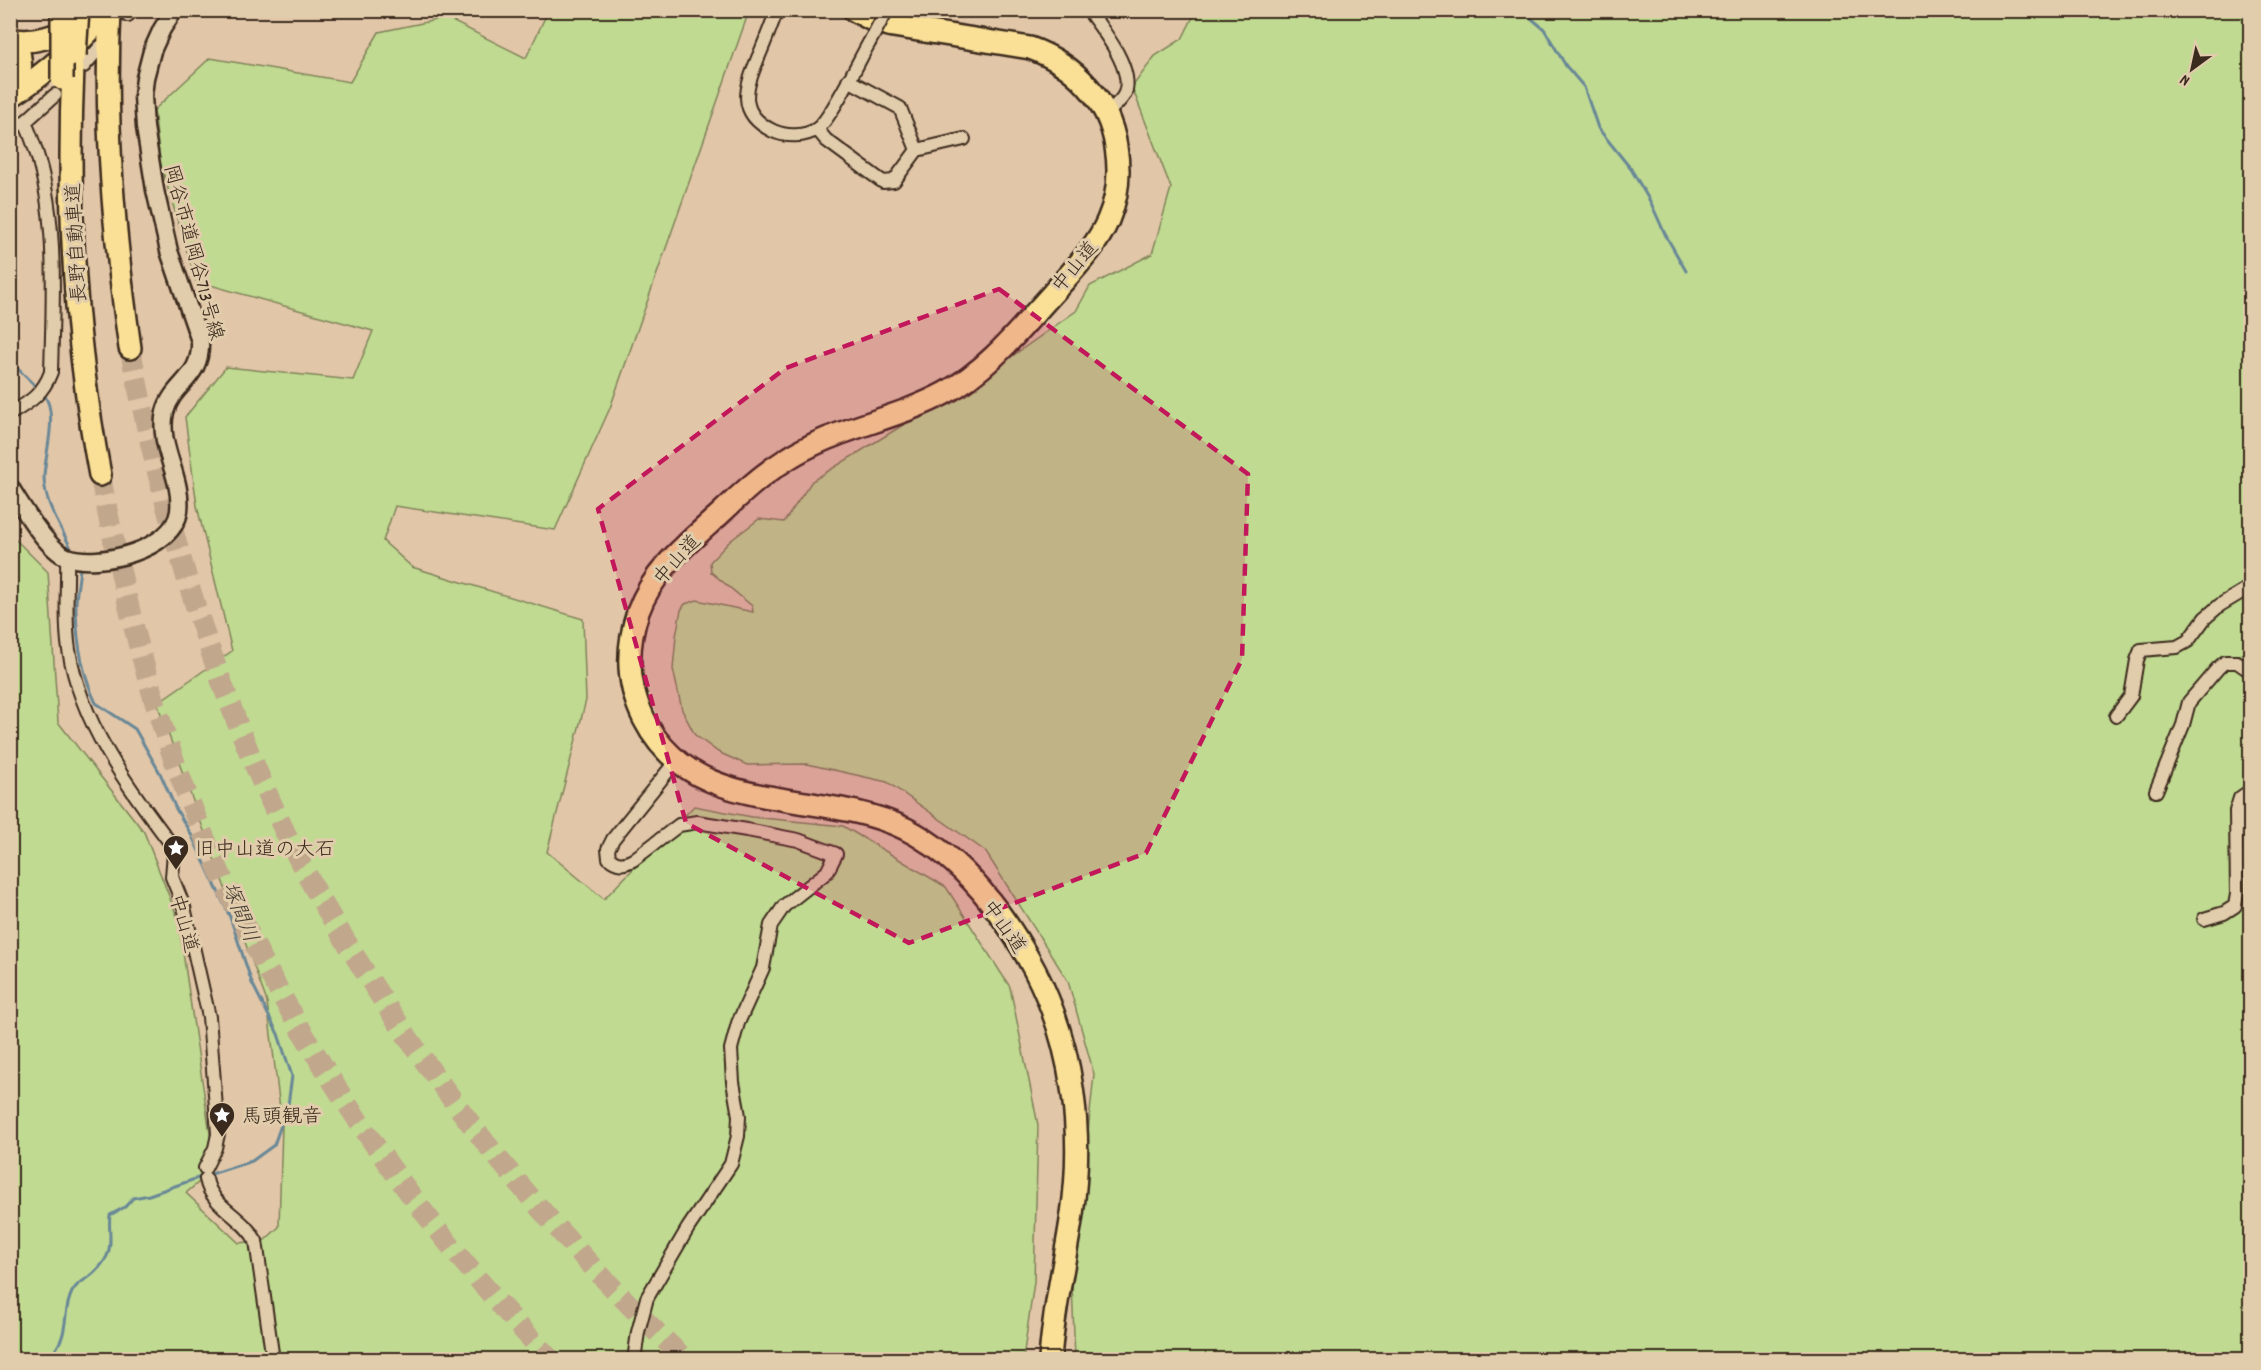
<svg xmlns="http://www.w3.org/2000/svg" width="2261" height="1370" font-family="Dekko,'Klee One',sans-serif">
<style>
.green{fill:#c0da91;stroke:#7e8258;stroke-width:1.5}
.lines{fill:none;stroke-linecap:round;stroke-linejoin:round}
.stream{stroke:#698897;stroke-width:3}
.highway-tunnel{stroke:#c1a78c;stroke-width:21;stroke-dasharray:21 10;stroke-linecap:butt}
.street-casing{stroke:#3b2a1e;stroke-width:16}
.secondary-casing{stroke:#3b2a1e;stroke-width:21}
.highway-casing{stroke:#3b2a1e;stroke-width:26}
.street{stroke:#e1ccab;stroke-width:12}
.secondary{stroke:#e1ccab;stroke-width:16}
.highway{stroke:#fadf96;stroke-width:21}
.street-bridge-casing{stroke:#3b2a1e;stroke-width:16;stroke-linecap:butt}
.highway-bridge-casing{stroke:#3b2a1e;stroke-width:26;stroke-linecap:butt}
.street-bridge{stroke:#e1ccab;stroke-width:12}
.highway-bridge{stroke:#fadf96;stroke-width:21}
.marked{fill:#c2185b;fill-opacity:0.2;stroke:#c2185b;stroke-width:4.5;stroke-dasharray:12 8;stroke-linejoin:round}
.labels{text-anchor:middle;stroke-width:6;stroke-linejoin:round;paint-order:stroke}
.street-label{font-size:20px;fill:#3b2a1e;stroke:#e1ccab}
.poi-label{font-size:20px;fill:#3b2a1e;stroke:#e1ccab;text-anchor:start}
.water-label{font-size:21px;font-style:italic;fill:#433a32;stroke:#e1ccab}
</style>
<rect width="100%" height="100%" fill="#e2c6a8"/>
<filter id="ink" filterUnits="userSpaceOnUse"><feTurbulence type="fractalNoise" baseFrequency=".0167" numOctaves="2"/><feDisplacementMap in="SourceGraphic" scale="12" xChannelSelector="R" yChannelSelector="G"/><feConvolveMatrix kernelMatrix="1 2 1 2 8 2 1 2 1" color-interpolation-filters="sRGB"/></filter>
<g filter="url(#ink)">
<g class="green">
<polygon points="548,11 749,11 610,408 555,530 395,506 383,541 412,567 583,619 586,700 547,852 604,899 694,806 752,817 843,826 946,887 1010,987 1038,1125 1034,1282 1023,1359 11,1359 10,534 48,572 58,722 144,832 178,919 212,1147 202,1162 199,1182 186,1193 239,1243 265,1240 279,1227 282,1125 267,1002 157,703 232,651 197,506 185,417 226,367 353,380 373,331 196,281 160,162 154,110 210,58 350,82 379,32 446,18 526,58"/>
<polygon points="1196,11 2250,11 2250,1359 1075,1359 1072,1285 1094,1074 1068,981 985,851 887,782 807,764 747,765 718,752 695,735 682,710 673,669 676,636 681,610 685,604 697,600 753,612 752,606 711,572 710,562 730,541 759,519 784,522 812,481 903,425 967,388 1076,311 1090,286 1152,254 1171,188 1132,87 1155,56 1182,39"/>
</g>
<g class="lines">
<g class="stream">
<polyline points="1528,10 1531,18 1544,29 1566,66 1584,87 1598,128 1631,169 1651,203 1665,234 1686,271"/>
<polyline points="10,361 39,390"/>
<path d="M43,394C59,410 45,455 44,476C44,505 62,527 73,553"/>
<path d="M79,564L80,568C79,582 75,597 76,611C77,641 83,676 96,703L135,729L160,773L176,809L192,836L230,917L252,983L278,1034L292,1076L288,1105L274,1145L252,1161L208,1175"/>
<polyline points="899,1356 910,1354 943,1360"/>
<path d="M47,1360C73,1333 60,1317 72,1292C77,1283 82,1282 89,1277C96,1272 104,1263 107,1256C113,1243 108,1229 110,1215L125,1207L133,1198L149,1195L201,1177"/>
</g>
<g class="highway-tunnel">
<path d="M130,348C163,516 212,682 287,836C309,882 336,926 363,969C453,1113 562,1244 686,1360"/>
<path d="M100,475C120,574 142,673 177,768C258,988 389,1191 551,1360"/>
</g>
<g class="street-casing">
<g id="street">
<path d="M777,10C771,26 765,42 758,58C746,88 736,113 773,131C786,137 805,137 817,129C831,119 859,60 869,43"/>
<path d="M1088,10C1103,30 1134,69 1125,93C1122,101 1112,108 1106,114"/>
<polyline points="128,15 132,10"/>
<polyline points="84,66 100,47"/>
<polyline points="848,80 900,108 917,150"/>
<polyline points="10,127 25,122 55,95"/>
<polyline points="817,129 826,140 883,182 894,181 917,150 964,139"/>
<path d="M10,414C30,402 43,394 51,372C53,288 60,200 25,122"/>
<path d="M67,557C68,588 64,619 69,650C81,724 127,785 171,844L174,853L172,877L184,907L209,1017L218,1134L215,1148L205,1168"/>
<polyline points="2116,716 2131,696 2137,660 2141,650 2177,647 2188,641 2205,618 2220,605 2250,587"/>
<polyline points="2156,791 2183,725 2189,702 2218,668 2225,662 2237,662 2250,671"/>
<polyline points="2204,919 2224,913 2235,906 2237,894 2236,811 2240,798 2250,791"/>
<path d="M206,1179C211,1207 243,1216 256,1241L273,1360"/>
<path d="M634,1360L638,1332L647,1298L688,1228L731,1164L738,1136L739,1116L733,1082L731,1049L738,1023L763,968L771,925L784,906L827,872L836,854L798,840L747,830L697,822L679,825L633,860C623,865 617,865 609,858L608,849L613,839L676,761"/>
</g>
</g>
<g class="secondary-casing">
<path id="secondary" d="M10,487C21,505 47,550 67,557C99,568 174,550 179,511C183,477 157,446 165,412C173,382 202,379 200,341L169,251L155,190L145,127L143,96L145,78L152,51L162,29L174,10"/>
</g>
<g class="highway-casing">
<g id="highway">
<path d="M110,10C104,124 114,236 130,348"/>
<path d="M854,10L876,22L893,26L1030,48C1074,64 1109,99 1116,147C1120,171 1118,197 1108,220C1096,248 1073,270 1053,293C1020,329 989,369 945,393C893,421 833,428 784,461C760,476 740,495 720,514C688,543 653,570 638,612C626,648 627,685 644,719C695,820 820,786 906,829C963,858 1006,916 1035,971C1073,1045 1084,1132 1072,1214C1065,1263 1053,1310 1050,1360"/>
<path d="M10,39C34,45 57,35 78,25"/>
<path d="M73,67C67,204 74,340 100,475"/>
<path d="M10,88C25,75 21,57 16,41"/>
<path d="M10,97C46,73 80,44 108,10"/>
</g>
</g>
<use href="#street" class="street"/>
<use href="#secondary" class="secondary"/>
<use href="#highway" class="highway"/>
<g class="street-bridge-casing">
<polyline id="street-bridge" points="869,43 887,10"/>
</g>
<g class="highway-bridge-casing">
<g id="highway-bridge">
<polyline points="75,55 78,10"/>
<polyline points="62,79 62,15"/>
</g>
</g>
<use href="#street-bridge" class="street-bridge"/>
<use href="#highway-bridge" class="highway-bridge"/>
</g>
</g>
<path class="marked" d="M999,289L1248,474L1242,659L1146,853L909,943L686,823L598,509L786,368Z"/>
<defs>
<g id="sight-pin" transform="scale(1.35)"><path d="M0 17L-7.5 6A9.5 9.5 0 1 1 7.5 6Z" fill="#3b2a1e" stroke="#e1ccab"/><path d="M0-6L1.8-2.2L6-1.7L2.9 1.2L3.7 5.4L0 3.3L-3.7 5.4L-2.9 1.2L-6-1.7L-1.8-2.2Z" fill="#fff"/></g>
</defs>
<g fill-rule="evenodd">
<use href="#sight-pin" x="176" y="848"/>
<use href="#sight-pin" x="222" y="1115"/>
</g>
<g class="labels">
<g class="street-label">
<text transform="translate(75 243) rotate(-93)" y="7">長野自動車道</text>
<text transform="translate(195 252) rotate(75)" y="7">岡谷市道岡谷713号線</text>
<text transform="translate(1074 266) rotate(-50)" y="7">中山道</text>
<text transform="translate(676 559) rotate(-48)" y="7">中山道</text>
<text transform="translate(185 923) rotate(74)" y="7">中山道</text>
<text transform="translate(1005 926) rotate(55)" y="7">中山道</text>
</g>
<g class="poi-label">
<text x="195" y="855">旧中山道の大石</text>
<text x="242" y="1122">馬頭観音</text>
</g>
<g class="water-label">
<text transform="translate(241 912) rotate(68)" y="7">塚間川</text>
</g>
</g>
<rect width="2261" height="1370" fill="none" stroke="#e1ccab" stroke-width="36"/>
<rect x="18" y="18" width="2225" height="1334" fill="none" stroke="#3b2a1e" stroke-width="2" filter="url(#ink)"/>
<g transform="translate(2192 69) rotate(213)" stroke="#e1ccab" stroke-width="4.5" paint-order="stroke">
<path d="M0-4.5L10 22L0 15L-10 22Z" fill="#3b2a1e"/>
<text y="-9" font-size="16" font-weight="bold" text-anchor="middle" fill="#3b2a1e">N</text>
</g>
</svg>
